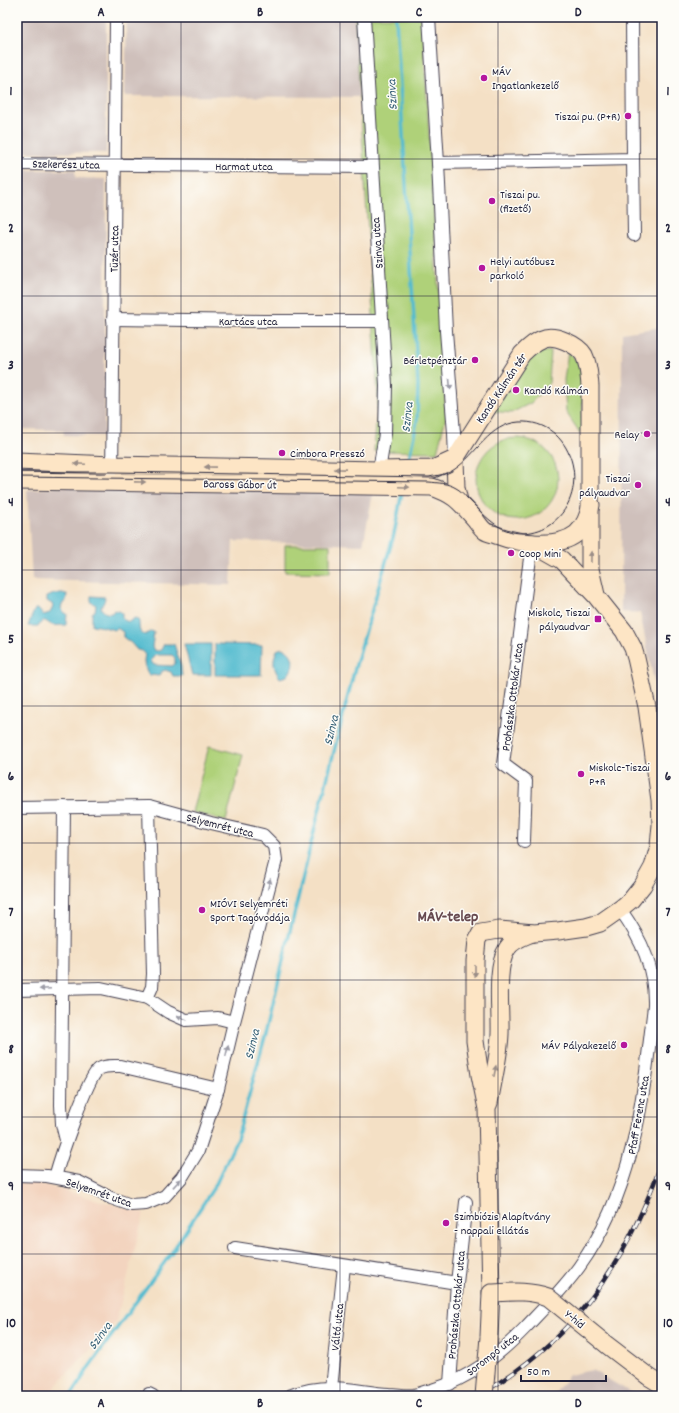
<svg xmlns="http://www.w3.org/2000/svg" width="679" height="1413" font-family="Dekko,sans-serif">
<style>
.built{fill:#f3d4bf}
.industrial{fill:#cfc0bb}
.green{fill:#afd179;stroke:#687a5a}
.water{fill:#52bbcf;stroke:#3a6e85;fill-rule:evenodd}
.lines{fill:none;stroke-linecap:round;stroke-linejoin:round}
.stream{stroke:#52bbcf;stroke-width:3.5}
.street-casing{stroke:#423e50;stroke-width:14}
.secondary-casing{stroke:#423e50;stroke-width:19}
.street{stroke:#fff;stroke-width:12}
.secondary{stroke:#fde5c5;stroke-width:17}
.tram{stroke:#22223b;stroke-width:1}
.rail-casing{stroke:#22223b;stroke-width:4.5}
.rail{stroke:#fdfcf7;stroke-width:3;stroke-dasharray:9;stroke-linecap:butt}
.secondary-bridge-casing{stroke:#423e50;stroke-width:19;stroke-linecap:butt}
.secondary-bridge{stroke:#fde5c5;stroke-width:17}
.oneway{fill:#9c9ca7}
.oneway2{fill:#9a8d87}
.grid{fill:none;stroke:#22223b;stroke-width:1;stroke-opacity:0.55}
.poi-dot{fill:#b5179e;stroke:#fdfcf7;stroke-width:1.5}
.labels{text-anchor:middle;stroke-width:3;stroke-linejoin:round;paint-order:stroke}
.poi-label{font-size:12px;fill:#22223b;stroke:#fdfcf7;text-anchor:start}
.street-label{font-size:12px;fill:#22223b;stroke:#fdfcf7}
.water-label{font-size:13px;font-style:italic;fill:#355f76;stroke:#fdfcf7}
.district-label{font-size:16px;font-weight:bold;fill:#674a50;stroke:#fdfcf7}
.neatline{fill:none;stroke:#22223b;stroke-width:1.5}
.grid-label{font-size:13px;text-anchor:middle;font-weight:bold;fill:#22223b}
</style>
<rect width="100%" height="100%" fill="#fdfcf7"/>
<filter id="ink" filterUnits="userSpaceOnUse"><feTurbulence type="fractalNoise" baseFrequency=".025" numOctaves="2"/><feDisplacementMap in="SourceGraphic" scale="8" xChannelSelector="R" yChannelSelector="G"/><feConvolveMatrix kernelMatrix="1 2 1 2 8 2 1 2 1" color-interpolation-filters="sRGB"/></filter>
<filter id="wash" filterUnits="userSpaceOnUse"><feTurbulence type="fractalNoise" baseFrequency=".012" numOctaves="4" result="noise"/><feDisplacementMap in="SourceGraphic" scale="16" xChannelSelector="R" yChannelSelector="G"/><feGaussianBlur stdDeviation="0.9" result="paint"/><feColorMatrix in="noise" values="0 0 0 0 0 0 0 0 0 0 0 0 0 0 0 0 0 1.4 0 .05"/><feComposite in="paint" operator="in"/></filter>
<g filter="url(#wash)">
<rect width="100%" height="100%" fill="#f4e0c5"/>
<polygon class="built" points="17,1183 36,1183 144,1213 116,1322 46,1396 17,1396"/>
<g class="industrial">
<polygon points="17,17 106,17 106,153 17,152"/>
<polygon points="127,17 355,17 359,97 125,96"/>
<polygon points="17,170 75,170 76,178 106,179 104,436 64,435 63,430 17,429"/>
<polygon points="662,327 662,775 657,696 640,613 621,612 622,333"/>
<polygon points="112,482 374,488 363,545 233,541 231,585 32,580 27,490"/>
<polygon points="592,1370 637,1396 553,1396 569,1375"/>
</g>
<g class="green">
<polygon points="355,17 422,17 446,417 437,452 374,451 378,398"/>
<polygon points="551,351 549,383 531,403 511,413 491,411 524,361 537,352"/>
<polygon points="568,351 580,365 583,384 582,431 580,433 566,412 564,380"/>
<circle cx="517" cy="479" r="41"/>
<polygon points="285,545 330,545 330,573 285,572"/>
<polygon points="209,746 243,755 226,821 192,812"/>
</g>
<g class="water">
<path d="M54,594H67L66,601L62,604L61,608L64,613L67,614L66,625C63,625 55,626 52,625C47,623 43,616 39,626H28L31,618L35,609H38L43,615L50,613L53,607L52,604L47,601V597Z"/>
<path d="M91,596L105,597C105,602 102,604 101,608C104,613 107,614 112,613L114,610L119,611L122,613V618C126,622 130,623 134,618L138,619C141,625 136,632 145,635L151,631L154,632L152,647L154,650L158,651L161,650L164,644H174L181,666L182,676H173L171,672L165,670L161,672L159,676L149,675C147,672 144,666 144,662C144,655 148,651 137,650L131,643L123,637V632L117,628L114,630L104,627L92,625V613L95,611L96,605L91,602ZM157,655H172L175,658V664L172,666L154,665L151,661L154,656Z"/>
<polygon points="184,644 211,644 211,675 192,675"/>
<polygon points="215,644 262,645 261,675 215,675"/>
<path d="M282,648C295,653 296,666 287,676L280,678C273,668 272,661 277,650Z"/>
</g>
<g class="lines">
<g class="stream">
<polyline points="396,17 418,385 417,421 408,464"/>
<polyline points="71,1396 89,1367 172,1252 216,1184 237,1139 266,1033 310,847 355,668 394,534 402,492"/>
</g>
</g>
</g>
<g filter="url(#ink)">
<g class="lines">
<g class="street-casing">
<g id="street">
<polyline points="364,17 386,385 385,434 378,477"/>
<polyline points="429,17 438,163 446,331 454,433 455,459"/>
<polyline points="633,159 634,235"/>
<polyline points="438,163 633,159 632,17"/>
<polyline points="17,164 372,167"/>
<polyline points="113,319 263,321 382,321"/>
<polyline points="112,482 116,17"/>
<polyline points="64,807 61,1105 62,1124 66,1140"/>
<polyline points="17,808 149,806 211,823 263,835 274,846 276,860 234,1022 218,1089 198,1151 182,1177 165,1196 146,1204 131,1205 111,1198 79,1182 47,1176 17,1175"/>
<polyline points="524,841 526,781 503,764 532,543"/>
<polyline points="17,990 101,988 147,998 168,1012 186,1020 218,1018 234,1022"/>
<polyline points="147,998 152,987 153,974 149,806"/>
<path d="M55,1177C60,1159 87,1077 99,1069C105,1065 113,1066 120,1066L218,1089"/>
<polyline points="235,1248 457,1283"/>
<polyline points="450,1384 457,1283 466,1202"/>
<polyline points="331,1388 344,1266"/>
<polyline points="149,1394 153,1396"/>
<path d="M289,1396C302,1391 317,1388 331,1388C350,1388 370,1393 389,1394C397,1394 406,1396 414,1395C420,1394 426,1391 432,1390C470,1378 498,1356 526,1327C544,1308 563,1289 579,1267C635,1189 643,1098 654,1006C655,968 642,940 620,909"/>
</g>
</g>
<g class="secondary-casing">
<g id="secondary">
<polyline points="17,461 112,465 379,470 433,469 455,459"/>
<path d="M17,481L432,487C455,495 459,501 475,519C478,523 481,528 485,531C488,533 493,534 496,535C517,543 557,549 576,534C585,526 588,516 591,505"/>
<path d="M459,501L456,488L455,459L522,354C528,348 534,342 542,339C554,333 578,345 584,355C589,365 589,376 590,386V569L596,595"/>
<path d="M489,1103C493,1080 499,1057 500,1034C501,1011 495,967 507,949C512,940 523,937 532,933"/>
<polyline points="491,1293 487,1109 480,1075 475,1041 475,961 477,940 481,933 499,930 534,933 558,931 586,927 600,923 620,909 631,900 643,885 653,867 659,846 661,825 660,800 647,707 636,658 633,648 624,631 596,596 562,560 532,543"/>
<polyline points="649,1377 662,1385"/>
</g>
</g>
<use href="#street" class="street"/>
<use href="#secondary" class="secondary"/>
<path class="tram" d="M17,472H112L429,477C438,475 447,475 455,469C477,454 489,424 519,422C573,419 593,492 552,523C544,529 535,532 524,533C498,534 484,514 467,498C464,494 460,490 456,488C448,483 438,483 429,482L17,477"/>
<g class="rail-casing">
<path id="rail" d="M477,1396C574,1341 625,1265 662,1162"/>
</g>
<use href="#rail" class="rail"/>
<g class="secondary-bridge-casing">
<path id="secondary-bridge" d="M484,1396L489,1337L491,1293C511,1292 529,1290 548,1297L607,1345L649,1377"/>
</g>
<use href="#secondary-bridge" class="secondary-bridge"/>
</g>
<defs><path id="oneway-solid" d="M-6-.8H1V-3.2L6.5 0L1 3.2V.8H-6Z"/></defs>
<g class="oneway">
<use href="#oneway-solid" transform="translate(450 384) rotate(85)"/>
<use href="#oneway-solid" transform="translate(269 884) rotate(-76)"/>
<use href="#oneway-solid" transform="translate(45 989) rotate(178)"/>
<use href="#oneway-solid" transform="translate(182 1018) rotate(-161)"/>
<use href="#oneway-solid" transform="translate(227 1051) rotate(-77)"/>
<use href="#oneway-solid" transform="translate(177 1183) rotate(-47)"/>
</g>
<g class="oneway2">
<use href="#oneway-solid" transform="translate(80 464) rotate(-178)"/>
<use href="#oneway-solid" transform="translate(210 467) rotate(-179)"/>
<use href="#oneway-solid" transform="translate(340 469) rotate(-179)"/>
<use href="#oneway-solid" transform="translate(140 482) rotate(1)"/>
<use href="#oneway-solid" transform="translate(404 487) rotate(2)"/>
<use href="#oneway-solid" transform="translate(591 557) rotate(-89)"/>
<use href="#oneway-solid" transform="translate(475 971) rotate(90)"/>
<use href="#oneway-solid" transform="translate(495 1071) rotate(-79)"/>
</g>
</g>
<path class="grid" d="M181,17V1396M340,17V1396M498,17V1396M17,159H662M17,296H662M17,433H662M17,570H662M17,706H662M17,843H662M17,980H662M17,1117H662M17,1254H662"/>
<g class="poi-dot">
<circle cx="484" cy="78" r="4"/>
<circle cx="628" cy="116" r="4"/>
<circle cx="492" cy="201" r="4"/>
<circle cx="482" cy="268" r="4"/>
<circle cx="475" cy="360" r="4"/>
<circle cx="516" cy="390" r="4"/>
<circle cx="647" cy="434" r="4"/>
<circle cx="282" cy="453" r="4"/>
<circle cx="638" cy="485" r="4"/>
<circle cx="511" cy="553" r="4"/>
<rect x="594" y="615" width="8" height="8" rx="2"/>
<circle cx="581" cy="774" r="4"/>
<circle cx="202" cy="910" r="4"/>
<circle cx="624" cy="1045" r="4"/>
<circle cx="446" cy="1223" r="4"/>
</g>
<g class="labels">
<g class="poi-label">
<text x="492" y="75">MÁV<tspan x="492" dy="14">Ingatlankezelő</tspan></text>
<text x="620" y="120" text-anchor="end">Tiszai pu. (P+R)</text>
<text x="500" y="198">Tiszai pu.<tspan x="500" dy="14">(fizető)</tspan></text>
<text x="490" y="265">Helyi autóbusz<tspan x="490" dy="14">parkoló</tspan></text>
<text x="467" y="364" text-anchor="end">Bérletpénztár</text>
<text x="524" y="394">Kandó Kálmán</text>
<text x="639" y="438" text-anchor="end">Relay</text>
<text x="290" y="457">Cimbora Presszó</text>
<text x="630" y="482" text-anchor="end">Tiszai<tspan x="630" dy="14">pályaudvar</tspan></text>
<text x="519" y="557">Coop Mini</text>
<text x="590" y="616" text-anchor="end">Miskolc, Tiszai<tspan x="590" dy="14">pályaudvar</tspan></text>
<text x="589" y="771">Miskolc-Tiszai<tspan x="589" dy="14">P+R</tspan></text>
<text x="210" y="907">MIÓVI Selyemréti<tspan x="210" dy="14">Sport Tagóvodája</tspan></text>
<text x="616" y="1049" text-anchor="end">MÁV Pályakezelő</text>
<text x="454" y="1220">Szimbiózis Alapítvány<tspan x="454" dy="14">- nappali ellátás</tspan></text>
</g>
<g class="street-label">
<text transform="translate(66 164) rotate(1)" y="4">Szekerész utca</text>
<text x="244" y="170">Harmat utca</text>
<text transform="translate(377 243) rotate(-94)" y="4">Szinva utca</text>
<text transform="translate(114 249) rotate(-89)" y="4">Tüzér utca</text>
<text x="248" y="325">Kartács utca</text>
<text transform="translate(501 388) rotate(-56)" y="4">Kandó Kálmán tér</text>
<text transform="translate(240 484) rotate(1)" y="4">Baross Gábor út</text>
<text transform="translate(512 697) rotate(-83)" y="4">Prohászka Ottokár utca</text>
<text transform="translate(220 825) rotate(14)" y="4">Selyemrét utca</text>
<text transform="translate(638 1115) rotate(-80)" y="4">Pfaff Ferenc utca</text>
<text transform="translate(99 1192) rotate(19)" y="4">Selyemrét utca</text>
<text transform="translate(456 1305) rotate(-85)" y="4">Prohászka Ottokár utca</text>
<text transform="translate(575 1319) rotate(39)" y="4">Y-híd</text>
<text transform="translate(337 1327) rotate(-84)" y="4">Váltó utca</text>
<text transform="translate(492 1354) rotate(-38)" y="4">Sorompó utca</text>
</g>
<g class="water-label">
<text transform="translate(391 95) rotate(-93)" y="5">Szinva</text>
<text transform="translate(406 417) rotate(-84)" y="5">Szinva</text>
<text transform="translate(330 730) rotate(-76)" y="5">Szinva</text>
<text transform="translate(251 1044) rotate(-76)" y="5">Szinva</text>
<text transform="translate(99 1335) rotate(-54)" y="5">Szinva</text>
</g>
<g class="district-label">
<text x="448" y="921">MÁV-telep</text>
</g>
</g>
<rect width="679" height="1413" fill="none" stroke="#fdfcf7" stroke-width="44"/>
<path d="M521 1375v6h85v-6" fill="none" stroke="#22223b" stroke-width="2"/>
<text x="527" y="1375" font-size="12" fill="#22223b" stroke="#fdfcf7" stroke-width="3" paint-order="stroke">50 m</text>
<rect x="22" y="22" width="635" height="1369" class="neatline"/>
<g class="grid-label">
<text x="101" y="16">A</text>
<text x="260" y="16">B</text>
<text x="419" y="16">C</text>
<text x="578" y="16">D</text>
<text x="11" y="95">1</text>
<text x="668" y="95">1</text>
<text x="11" y="232">2</text>
<text x="668" y="232">2</text>
<text x="11" y="369">3</text>
<text x="668" y="369">3</text>
<text x="11" y="506">4</text>
<text x="668" y="506">4</text>
<text x="11" y="643">5</text>
<text x="668" y="643">5</text>
<text x="11" y="780">6</text>
<text x="668" y="780">6</text>
<text x="11" y="916">7</text>
<text x="668" y="916">7</text>
<text x="11" y="1053">8</text>
<text x="668" y="1053">8</text>
<text x="11" y="1190">9</text>
<text x="668" y="1190">9</text>
<text x="11" y="1327">10</text>
<text x="668" y="1327">10</text>
<text x="101" y="1407">A</text>
<text x="260" y="1407">B</text>
<text x="419" y="1407">C</text>
<text x="578" y="1407">D</text>
</g>
</svg>
